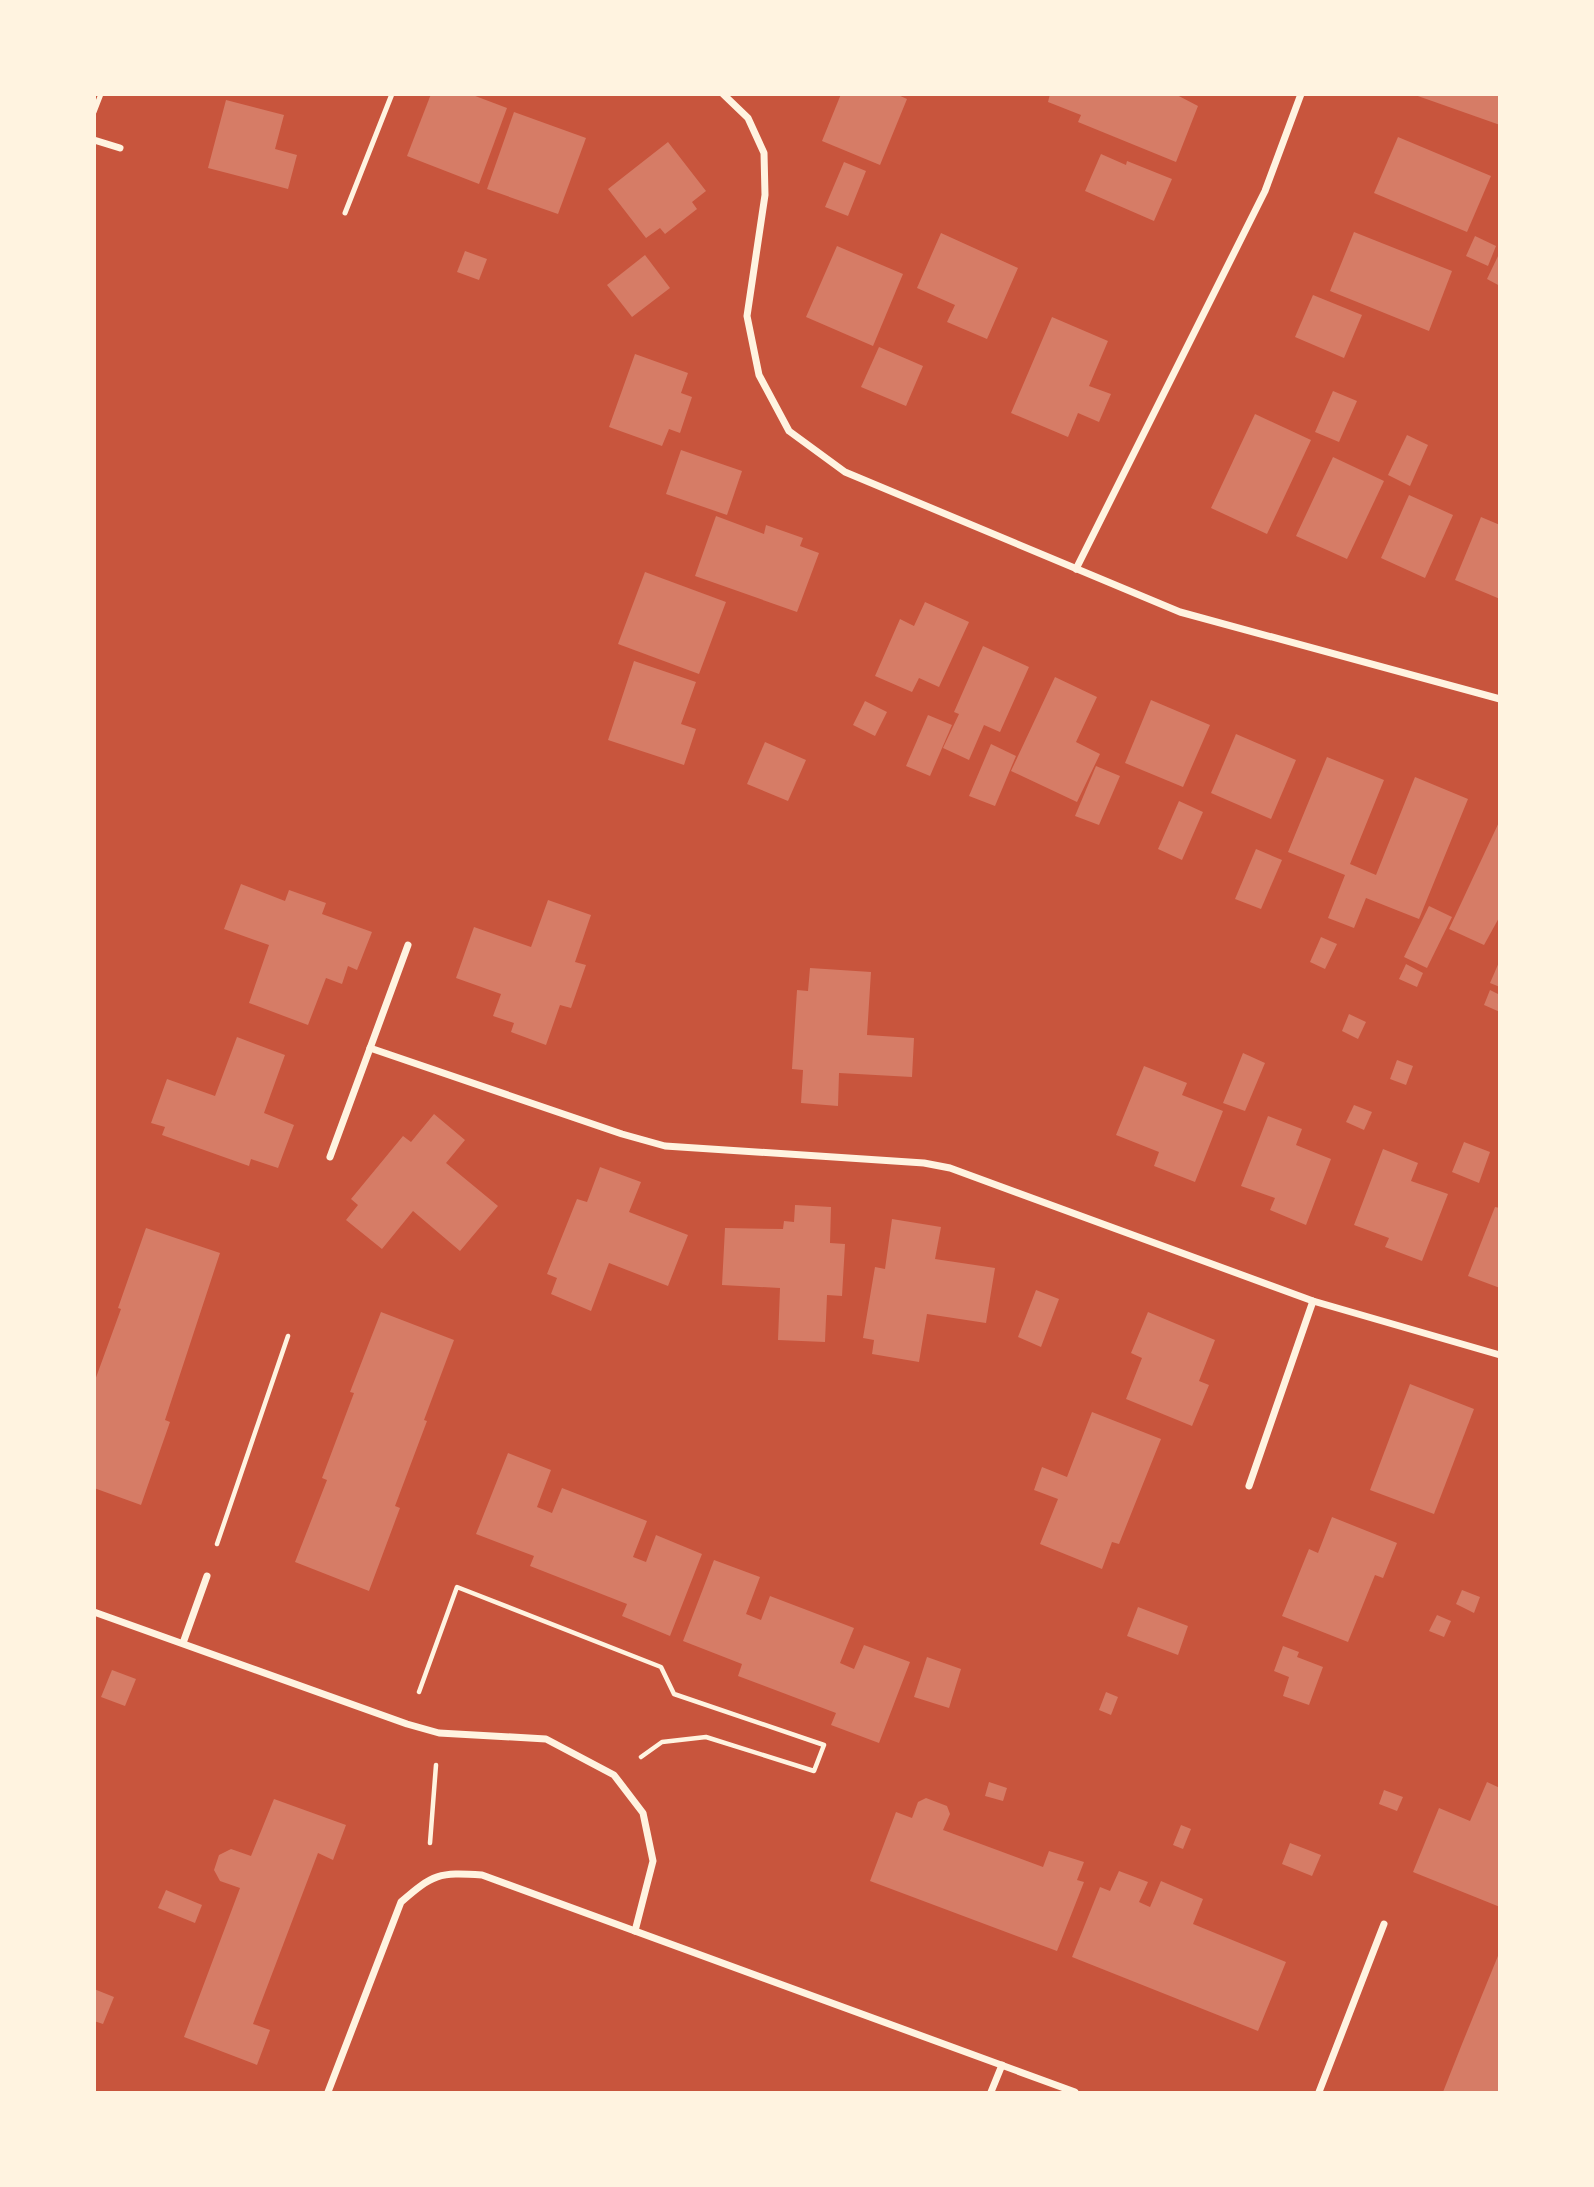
<svg xmlns="http://www.w3.org/2000/svg" width="1594" height="2187" font-family="Figtree,sans-serif">
<style>
.building{fill:#d67c66}
.lines{fill:none;stroke-linecap:round;stroke-linejoin:round}
.path{stroke:#fff3e0;stroke-width:4.5}
.service{stroke:#fff3e0;stroke-width:5}
.minor{stroke:#fff3e0;stroke-width:7}
</style>
<rect width="100%" height="100%" fill="#c8553d"/>
<g class="building">
<polygon points="431,94 470,94 507,108 479,184 407,156"/>
<polygon points="841,94 896,94 907,99 880,165 822,141"/>
<polygon points="1050,94 1175,94 1198,106 1176,162 1078,122 1081,115 1048,102"/>
<polygon points="1415,94 1500,94 1500,125 1415,95"/>
<polygon points="226,100 284,115 275,149 297,155 288,189 208,168"/>
<polygon points="514,112 586,138 558,214 487,189"/>
<polygon points="1398,137 1491,176 1467,232 1374,193"/>
<polygon points="668,142 706,191 692,202 697,209 665,234 660,228 646,238 608,189"/>
<polygon points="1101,154 1126,165 1127,161 1172,179 1154,221 1085,191"/>
<polygon points="844,162 866,171 848,216 825,207"/>
<polygon points="1354,232 1452,271 1429,331 1330,291"/>
<polygon points="941,233 1018,268 987,339 947,322 955,305 917,288"/>
<polygon points="1475,236 1496,246 1488,266 1466,256"/>
<polygon points="837,246 903,274 873,346 806,317"/>
<polygon points="465,251 487,259 479,280 457,272"/>
<polygon points="1500,252 1500,286 1487,279"/>
<polygon points="645,255 670,288 632,317 607,285"/>
<polygon points="1313,295 1362,315 1344,358 1295,337"/>
<polygon points="1052,317 1108,341 1089,386 1111,394 1099,422 1078,413 1068,437 1011,413"/>
<polygon points="879,347 923,366 906,406 861,387"/>
<polygon points="635,354 688,373 681,393 692,397 680,433 669,429 662,446 609,427"/>
<polygon points="1333,391 1357,401 1339,442 1315,432"/>
<polygon points="1255,414 1311,440 1267,534 1211,508"/>
<polygon points="1407,435 1428,445 1410,486 1388,475"/>
<polygon points="681,450 742,471 727,515 666,494"/>
<polygon points="1333,457 1384,481 1347,559 1296,536"/>
<polygon points="1409,495 1453,515 1425,578 1381,558"/>
<polygon points="716,516 764,534 766,525 803,538 800,546 819,553 797,612 695,576"/>
<polygon points="1481,517 1500,525 1500,599 1455,580"/>
<polygon points="645,572 726,602 699,674 618,644"/>
<polygon points="925,602 969,622 939,687 919,678 912,692 875,676 900,619 914,626"/>
<polygon points="983,646 1029,667 1000,732 984,725 969,760 943,748 959,714 954,712"/>
<polygon points="634,661 696,682 681,724 696,729 684,765 608,740"/>
<polygon points="1055,677 1097,697 1076,742 1100,754 1077,802 1011,771"/>
<polygon points="1151,700 1210,725 1183,787 1125,763"/>
<polygon points="865,701 887,712 875,736 853,725"/>
<polygon points="928,715 952,725 930,776 906,766"/>
<polygon points="1236,734 1296,760 1271,819 1211,793"/>
<polygon points="765,742 806,760 788,801 747,784"/>
<polygon points="991,744 1016,756 995,806 969,796"/>
<polygon points="1327,757 1384,780 1350,864 1376,875 1415,777 1468,799 1419,919 1366,898 1354,928 1328,918 1345,875 1288,852"/>
<polygon points="1096,766 1120,776 1099,825 1075,816"/>
<polygon points="1179,801 1203,812 1182,860 1158,849"/>
<polygon points="1500,820 1500,916 1484,945 1449,929"/>
<polygon points="1256,849 1282,860 1261,909 1235,899"/>
<polygon points="241,884 285,901 289,890 326,903 322,914 372,932 357,970 348,966 342,984 326,978 308,1025 249,1003 269,945 224,929"/>
<polygon points="548,900 591,915 575,962 586,965 571,1008 560,1005 546,1045 511,1032 514,1023 493,1016 501,994 456,978 474,927 531,947"/>
<polygon points="1429,906 1452,917 1427,968 1404,957"/>
<polygon points="1321,937 1337,944 1325,969 1310,962"/>
<polygon points="1500,960 1500,987 1490,983"/>
<polygon points="1406,964 1423,973 1417,987 1399,979"/>
<polygon points="810,968 871,972 867,1035 914,1038 912,1077 839,1073 838,1106 801,1103 803,1070 792,1069 797,990 808,991"/>
<polygon points="1490,990 1500,995 1500,1012 1484,1005"/>
<polygon points="1349,1014 1366,1022 1358,1039 1342,1031"/>
<polygon points="237,1037 285,1055 264,1113 294,1125 278,1168 251,1159 249,1166 162,1135 165,1127 151,1123 167,1079 215,1096"/>
<polygon points="1243,1053 1265,1063 1245,1111 1223,1103"/>
<polygon points="1397,1060 1413,1066 1406,1085 1390,1079"/>
<polygon points="1144,1066 1187,1083 1182,1095 1223,1111 1195,1182 1154,1166 1159,1152 1116,1135"/>
<polygon points="1354,1105 1372,1112 1364,1130 1346,1122"/>
<polygon points="434,1114 465,1140 446,1163 498,1206 460,1251 413,1211 382,1249 346,1220 358,1205 351,1199 403,1136 411,1142"/>
<polygon points="1268,1116 1302,1129 1296,1145 1331,1159 1306,1225 1270,1210 1275,1198 1241,1186"/>
<polygon points="1464,1142 1490,1152 1479,1183 1452,1172"/>
<polygon points="1383,1149 1418,1163 1411,1181 1448,1194 1422,1261 1385,1247 1389,1238 1354,1225"/>
<polygon points="600,1167 641,1182 629,1212 688,1235 668,1286 609,1263 591,1311 551,1294 557,1278 547,1274 577,1199 587,1202"/>
<polygon points="795,1205 831,1207 830,1243 845,1244 842,1296 827,1295 825,1342 778,1340 780,1288 722,1285 725,1228 783,1229 784,1221 794,1222"/>
<polygon points="1495,1207 1500,1208 1500,1288 1468,1276"/>
<polygon points="892,1219 941,1227 935,1259 995,1268 986,1323 927,1314 919,1362 872,1354 874,1340 863,1338 875,1267 885,1269"/>
<polygon points="146,1228 220,1253 165,1420 170,1422 141,1505 94,1488 96,1396 94,1383 121,1309 118,1308"/>
<polygon points="1036,1290 1059,1299 1041,1347 1018,1337"/>
<polygon points="381,1312 454,1340 424,1420 427,1421 395,1506 400,1508 369,1591 295,1562 327,1480 322,1478 354,1393 350,1392"/>
<polygon points="1148,1312 1215,1340 1199,1381 1209,1385 1192,1426 1126,1399 1142,1358 1131,1353"/>
<polygon points="1410,1384 1474,1409 1434,1514 1370,1490"/>
<polygon points="1092,1412 1161,1439 1119,1544 1112,1542 1102,1569 1040,1544 1058,1499 1034,1490 1042,1467 1067,1477"/>
<polygon points="508,1453 551,1470 537,1507 552,1513 562,1488 647,1521 633,1557 646,1562 656,1535 702,1554 670,1636 622,1616 627,1604 530,1566 534,1556 476,1534"/>
<polygon points="1332,1517 1397,1543 1383,1578 1375,1575 1348,1642 1282,1616 1309,1549 1318,1553"/>
<polygon points="714,1560 760,1577 746,1614 761,1620 770,1596 854,1628 840,1663 854,1669 864,1645 910,1662 879,1743 831,1725 836,1713 738,1676 742,1664 683,1641"/>
<polygon points="1462,1590 1480,1597 1474,1613 1456,1604"/>
<polygon points="1138,1607 1188,1626 1178,1655 1127,1636"/>
<polygon points="1437,1615 1451,1621 1444,1637 1429,1631"/>
<polygon points="1283,1646 1299,1652 1297,1657 1323,1667 1309,1705 1283,1696 1289,1677 1274,1671"/>
<polygon points="927,1657 961,1669 949,1708 914,1697"/>
<polygon points="112,1670 136,1679 125,1706 101,1697"/>
<polygon points="1106,1692 1118,1697 1111,1715 1099,1710"/>
<polygon points="989,1782 1007,1788 1003,1801 985,1796"/>
<polygon points="1487,1782 1500,1788 1500,1907 1413,1872 1439,1808 1470,1821"/>
<polygon points="1384,1790 1403,1797 1397,1811 1379,1804"/>
<polygon points="926,1798 947,1806 950,1814 943,1830 1043,1867 1049,1851 1084,1862 1077,1880 1084,1882 1057,1951 870,1881 896,1812 912,1818 918,1802"/>
<polygon points="274,1799 346,1825 333,1860 318,1853 253,2024 270,2030 257,2065 184,2037 240,1888 220,1881 214,1870 219,1855 231,1849 251,1856"/>
<polygon points="1181,1825 1191,1829 1183,1849 1173,1845"/>
<polygon points="1290,1843 1321,1855 1312,1876 1282,1864"/>
<polygon points="1119,1871 1148,1882 1139,1902 1150,1907 1161,1881 1203,1899 1193,1924 1286,1962 1258,2031 1072,1957 1100,1887 1110,1891"/>
<polygon points="166,1890 202,1905 195,1923 158,1908"/>
<polygon points="1500,1951 1500,2092 1443,2092 1462,2044"/>
<polygon points="94,1989 114,1997 103,2024 94,2021"/>
</g>
<g class="lines">
<g class="path">
<polyline points="217,1544 288,1336"/>
<polyline points="419,1692 457,1587 661,1667 674,1694 824,1745 814,1771 706,1737 662,1742 641,1757"/>
<polyline points="430,1843 436,1765"/>
</g>
<g class="service">
<polyline points="94,112 101,94"/>
<polyline points="345,213 392,94"/>
</g>
<g class="minor">
<polyline points="723,94 748,118 764,153 765,195 747,316 759,375 789,431 845,472 1180,612 1500,699"/>
<polyline points="94,140 120,148"/>
<polyline points="1076,569 1265,191 1301,94"/>
<polyline points="370,1048 622,1134 665,1146 924,1163 950,1168 1313,1301 1500,1355"/>
<polyline points="330,1157 408,945"/>
<polyline points="1249,1486 1313,1301"/>
<polyline points="94,1612 407,1724 439,1733 546,1739 614,1775 643,1813 653,1861 635,1931"/>
<polyline points="183,1643 207,1576"/>
<path d="M328,2092L401,1902C433,1874 439,1872 482,1875L1075,2092"/>
<polyline points="991,2092 1002,2065"/>
<polyline points="1319,2092 1384,1924"/>
</g>
</g>
<rect width="1594" height="2187" fill="none" stroke="#fff3e0" stroke-width="192"/>
</svg>
